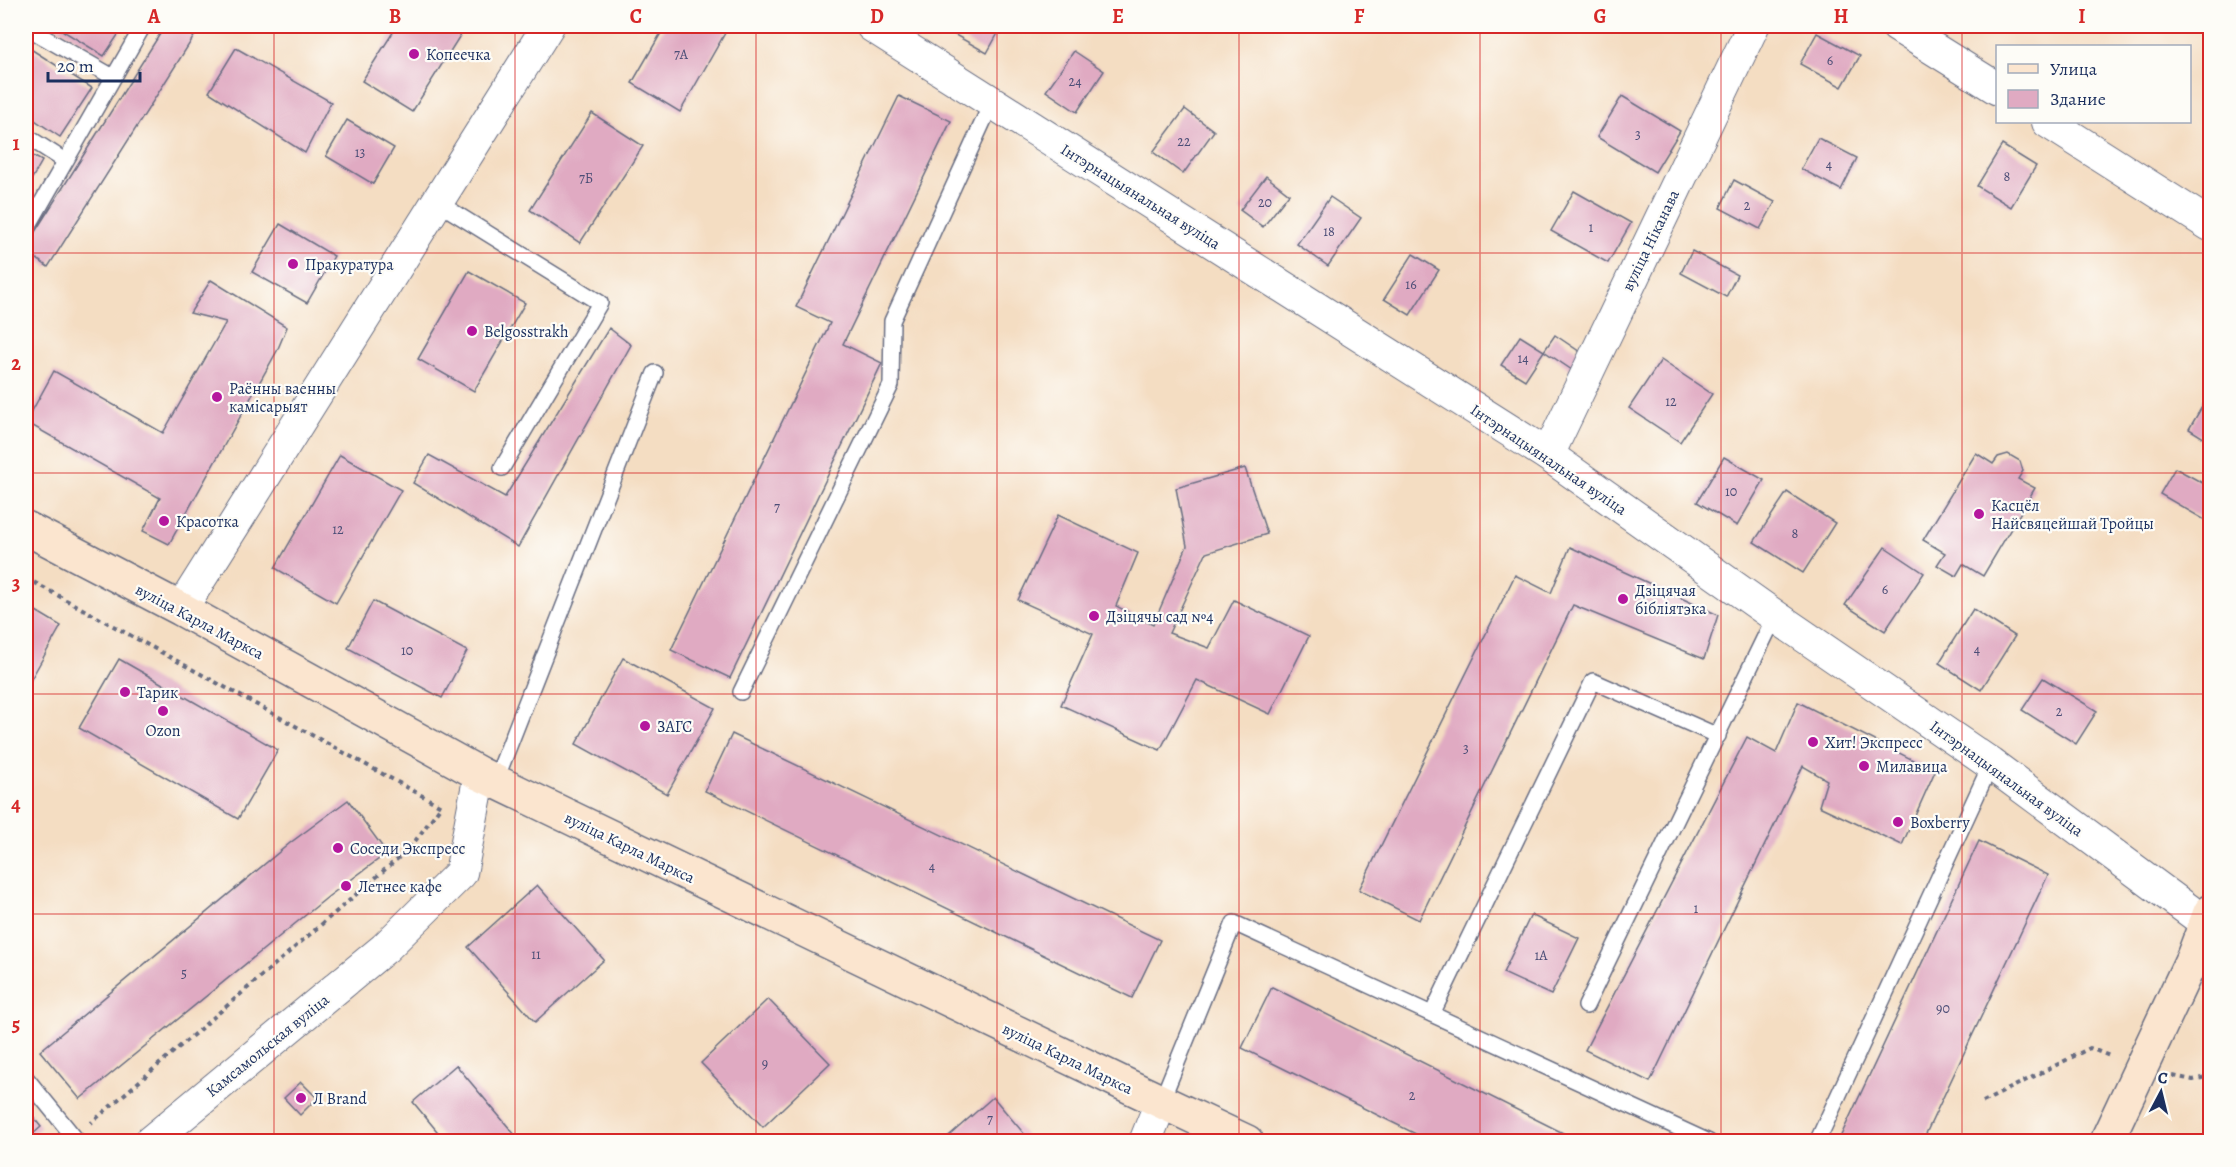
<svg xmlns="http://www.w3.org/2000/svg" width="2236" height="1167" font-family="Alegreya,serif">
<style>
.building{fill:#e0aac2}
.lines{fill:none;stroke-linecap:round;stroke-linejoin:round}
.lane-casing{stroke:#676c81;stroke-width:18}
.street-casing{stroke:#676c81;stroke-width:34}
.secondary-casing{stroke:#676c81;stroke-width:36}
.path{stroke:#676c81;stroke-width:4;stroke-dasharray:4.5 4.5;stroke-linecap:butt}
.lane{stroke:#fff;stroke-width:15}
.street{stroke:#fff;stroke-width:32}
.secondary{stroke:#fbe5cf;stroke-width:33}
.grid{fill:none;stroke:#d62828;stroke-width:1.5;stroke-opacity:0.55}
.poi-dot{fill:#b5179e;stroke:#fdfcf7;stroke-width:2}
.labels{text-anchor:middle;stroke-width:4.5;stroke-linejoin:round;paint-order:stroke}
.number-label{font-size:14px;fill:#4c4e77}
.poi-label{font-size:16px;fill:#1b2f5e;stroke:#fdfcf7;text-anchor:start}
.street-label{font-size:16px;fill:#1b2f5e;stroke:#fdfcf7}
.neatline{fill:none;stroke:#d62828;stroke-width:2}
.grid-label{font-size:20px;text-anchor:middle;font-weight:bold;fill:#d62828}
</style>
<rect width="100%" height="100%" fill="#fdfcf7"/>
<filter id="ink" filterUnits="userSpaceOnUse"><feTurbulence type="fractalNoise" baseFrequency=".0167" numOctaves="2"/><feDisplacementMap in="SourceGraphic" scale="12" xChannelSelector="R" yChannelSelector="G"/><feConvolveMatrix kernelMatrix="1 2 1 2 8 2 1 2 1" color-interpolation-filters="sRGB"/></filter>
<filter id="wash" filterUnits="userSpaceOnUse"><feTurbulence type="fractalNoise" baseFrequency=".008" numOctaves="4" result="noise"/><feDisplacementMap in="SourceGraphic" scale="24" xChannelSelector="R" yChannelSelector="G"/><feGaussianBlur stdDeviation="1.35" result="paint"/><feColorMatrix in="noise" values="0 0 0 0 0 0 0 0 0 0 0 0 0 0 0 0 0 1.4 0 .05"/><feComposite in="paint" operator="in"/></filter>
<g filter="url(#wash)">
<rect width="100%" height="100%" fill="#f4ddc2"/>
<g id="blocks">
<g class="building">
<polygon points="55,26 124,26 104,56"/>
<polygon points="165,26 197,26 200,27 48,267 26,251 26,246"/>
<polygon points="397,26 466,26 412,112 362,81"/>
<polygon points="665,26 729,26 680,112 632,83"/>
<polygon points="954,26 1002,26 987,53 950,32"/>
<polygon points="1817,33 1860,56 1842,87 1800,64"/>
<polygon points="26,46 92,88 60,137 26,114"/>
<polygon points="236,48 331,102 305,153 209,92"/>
<polygon points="1074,51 1104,71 1077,112 1046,91"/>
<polygon points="899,96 951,121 843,344 882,363 730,678 671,650 830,323 796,307"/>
<polygon points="1622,96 1680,131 1655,172 1597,137"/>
<polygon points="1185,109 1214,131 1183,174 1153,152"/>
<polygon points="592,113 643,146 580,243 530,210"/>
<polygon points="347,120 394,148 373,184 326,156"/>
<polygon points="1818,138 1857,158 1841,190 1801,169"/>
<polygon points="2002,145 2036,166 2011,207 1977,186"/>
<polygon points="26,152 42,161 26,189"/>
<polygon points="1266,176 1289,194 1263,227 1240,210"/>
<polygon points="1734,180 1775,202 1760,229 1720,208"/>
<polygon points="1574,191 1631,223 1608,263 1551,231"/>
<polygon points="1330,197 1361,218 1328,266 1297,244"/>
<polygon points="280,224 334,256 307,303 252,272"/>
<polygon points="1692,251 1737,275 1726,297 1681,273"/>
<polygon points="1413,254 1439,270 1410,315 1384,299"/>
<polygon points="469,271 525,303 474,391 418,359"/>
<polygon points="211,280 287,327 277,351 169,544 143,531 160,498 26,422 54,371 163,433 226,322 190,313"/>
<polygon points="609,328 631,345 518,547 413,483 429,455 505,497"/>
<polygon points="1555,335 1583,354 1572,370 1544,351"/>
<polygon points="1520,336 1544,351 1525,380 1501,365"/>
<polygon points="1661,360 1712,394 1680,442 1629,408"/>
<polygon points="2206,400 2210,402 2210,442 2189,429"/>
<polygon points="1976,453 1993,464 1998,457 2008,454 2020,461 2023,471 2018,479 2035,488 1983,576 1963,564 1956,576 1937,565 1945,553 1923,540"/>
<polygon points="340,455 401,490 336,603 275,568"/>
<polygon points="1724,457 1764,480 1737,526 1697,502"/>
<polygon points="1245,468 1267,534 1206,553 1169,633 1209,648 1234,600 1309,636 1270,714 1197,680 1160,750 1061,705 1093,634 1018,600 1058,515 1138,553 1116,606 1153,625 1187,546 1176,488"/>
<polygon points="2175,468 2210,487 2210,523 2160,494"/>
<polygon points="1787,492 1835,523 1803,573 1754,542"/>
<polygon points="1570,547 1718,615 1704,659 1573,605 1419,920 1359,890 1515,575 1551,593"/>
<polygon points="1885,547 1924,573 1885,631 1845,605"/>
<polygon points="373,601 467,651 442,698 348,648"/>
<polygon points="26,605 61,626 26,688"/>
<polygon points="1973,609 2015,636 1981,690 1939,663"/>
<polygon points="623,658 715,708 667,794 576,744"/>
<polygon points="119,659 278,750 238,819 79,728"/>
<polygon points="2043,678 2097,711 2076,744 2022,710"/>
<polygon points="1798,702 1935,771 1902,845 1819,806 1827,780 1803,766 1650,1082 1585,1050 1747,737 1776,753"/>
<polygon points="732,734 1160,940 1132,998 705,791"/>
<polygon points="348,800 387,853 329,896 80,1099 40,1051 290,843"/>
<polygon points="1979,841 2048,875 1922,1142 1838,1142"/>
<polygon points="537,885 604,960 535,1022 468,947"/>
<polygon points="1531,915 1579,938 1551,995 1503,973"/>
<polygon points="1272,987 1581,1142 1432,1142 1242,1048"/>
<polygon points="768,999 830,1063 763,1127 701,1063"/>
<polygon points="456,1065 521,1142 446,1142 413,1102"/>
<polygon points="301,1082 317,1098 300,1115 284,1098"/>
<polygon points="993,1097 1031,1142 942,1142"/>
<polygon points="26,1108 41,1127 26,1140"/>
</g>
</g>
</g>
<g filter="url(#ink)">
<use href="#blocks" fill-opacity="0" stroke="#676c81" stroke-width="1.5"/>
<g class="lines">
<g class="lane-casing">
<g id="lane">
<polyline points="26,27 113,77"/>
<polyline points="26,136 65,161"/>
<polyline points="437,202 600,303 502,468"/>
<polyline points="26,230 143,26"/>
<polyline points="741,692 891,385 892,321 992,102"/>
<polyline points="495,782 655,373"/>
<polyline points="1586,1006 1775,616"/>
<polyline points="1432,1014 1593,681 1718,736"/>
<polyline points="26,1078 78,1142"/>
<polyline points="1161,1102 1234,923 1709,1142"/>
<polyline points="1817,1142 1991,764"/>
</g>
</g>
<g class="street-casing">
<g id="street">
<polyline points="872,26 1548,455 1775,616 1991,764 2206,923"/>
<polyline points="1897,26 1998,89"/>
<polyline points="2048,122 2210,225"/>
<polyline points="1548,455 1753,26"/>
<polyline points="181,609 548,26"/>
<polyline points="150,1142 385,948 461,873 480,774"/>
<polyline points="1145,1142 1161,1102"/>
</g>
</g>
<g class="secondary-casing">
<g id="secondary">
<polyline points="26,528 181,609 480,774 1122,1083 1247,1142"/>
<polyline points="2106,1142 2193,957 2210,912"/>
</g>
</g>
<g class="path">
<polyline points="26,578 441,806 410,848 91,1123"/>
<polyline points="2173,1076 2193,1080 2210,1076"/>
<polyline points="1983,1102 2090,1048 2112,1057"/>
</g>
<use href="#lane" class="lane"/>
<use href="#street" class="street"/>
<use href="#secondary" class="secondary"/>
</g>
</g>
<path class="grid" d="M274,26V1142M515,26V1142M756,26V1142M997,26V1142M1239,26V1142M1480,26V1142M1721,26V1142M1962,26V1142M26,253H2210M26,473H2210M26,694H2210M26,914H2210"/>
<g class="poi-dot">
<circle cx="414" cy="54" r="6"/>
<circle cx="293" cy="264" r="6"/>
<circle cx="472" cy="331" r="6"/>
<circle cx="217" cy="397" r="6"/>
<circle cx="1979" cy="514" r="6"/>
<circle cx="164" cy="521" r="6"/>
<circle cx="1623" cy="599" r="6"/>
<circle cx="1094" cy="616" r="6"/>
<circle cx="125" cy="692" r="6"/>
<circle cx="163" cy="711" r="6"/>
<circle cx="645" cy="726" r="6"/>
<circle cx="1813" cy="742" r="6"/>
<circle cx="1864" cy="766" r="6"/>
<circle cx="1898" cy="822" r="6"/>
<circle cx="338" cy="848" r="6"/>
<circle cx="346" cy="886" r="6"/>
<circle cx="301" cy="1098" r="6"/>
</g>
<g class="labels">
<g class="number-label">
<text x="681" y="59">7А</text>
<text x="1830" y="65">6</text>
<text x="1075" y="86">24</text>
<text x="1638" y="139">3</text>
<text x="1184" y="146">22</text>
<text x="360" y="157">13</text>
<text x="1829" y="169">4</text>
<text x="2007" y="181">8</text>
<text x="586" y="183">7Б</text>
<text x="1265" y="207">20</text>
<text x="1747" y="210">2</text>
<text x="1591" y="232">1</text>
<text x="1329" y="236">18</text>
<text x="1411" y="289">16</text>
<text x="1523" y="363">14</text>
<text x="1671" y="406">12</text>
<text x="1731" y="496">10</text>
<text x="777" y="512">7</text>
<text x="338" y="534">12</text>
<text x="1795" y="538">8</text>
<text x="1885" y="594">6</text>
<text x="1977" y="654">4</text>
<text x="407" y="655">10</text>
<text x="2059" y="716">2</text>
<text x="1466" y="753">3</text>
<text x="932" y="871">4</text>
<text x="1696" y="913">1</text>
<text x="536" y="959">11</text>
<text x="1541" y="960">1А</text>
<text x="184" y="978">5</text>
<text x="1943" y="1013">90</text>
<text x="765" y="1068">9</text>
<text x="1412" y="1100">2</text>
<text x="990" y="1124">7</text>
</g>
<g class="poi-label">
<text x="426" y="60">Копеечка</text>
<text x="305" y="270">Пракуратура</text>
<text x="484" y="337">Belgosstrakh</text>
<text x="229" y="394">Раённы ваенны<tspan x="229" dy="18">камісарыят</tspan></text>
<text x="1991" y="511">Касцёл<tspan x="1991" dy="18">Найсвяцейшай Тройцы</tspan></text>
<text x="176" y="527">Красотка</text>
<text x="1635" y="596">Дзіцячая<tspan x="1635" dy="18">бібліятэка</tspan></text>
<text x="1106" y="622">Дзіцячы сад №4</text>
<text x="137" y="698">Тарик</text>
<text x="657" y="732">ЗАГС</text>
<text x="163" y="736" text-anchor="middle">Ozon</text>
<text x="1825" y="748">Хит! Экспресс</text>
<text x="1876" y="772">Милавица</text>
<text x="1910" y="828">Boxberry</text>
<text x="350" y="854">Соседи Экспресс</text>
<text x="358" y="892">Летнее кафе</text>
<text x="313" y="1104">Л Brand</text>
</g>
<g class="street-label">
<text transform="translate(1141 196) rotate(32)" y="6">Інтэрнацыянальная вуліца</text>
<text transform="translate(1650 240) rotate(-64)" y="6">вуліца Ніканава</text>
<text transform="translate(1549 459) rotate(34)" y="6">Інтэрнацыянальная вуліца</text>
<text transform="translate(200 621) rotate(28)" y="6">вуліца Карла Маркса</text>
<text transform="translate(2007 778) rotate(36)" y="6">Інтэрнацыянальная вуліца</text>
<text transform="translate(630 847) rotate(26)" y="6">вуліца Карла Маркса</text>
<text transform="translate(267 1045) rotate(-39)" y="6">Камсамольская вуліца</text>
<text transform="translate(1068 1058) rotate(26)" y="6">вуліца Карла Маркса</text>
</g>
</g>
<rect width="2236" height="1167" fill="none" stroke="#fdfcf7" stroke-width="66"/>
<rect x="1996" y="45" width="195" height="78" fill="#fdfcf7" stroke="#a3aaba" stroke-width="1.5"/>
<rect x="2008" y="64" width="30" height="9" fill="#fbe5cf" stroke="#a3aaba" stroke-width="1.5"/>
<text x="2050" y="75" font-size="18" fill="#1b2f5e">Улица</text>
<rect x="2008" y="90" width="30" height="18" fill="#e0aac2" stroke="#a3aaba" stroke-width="1.5"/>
<text x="2050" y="105" font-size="18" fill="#1b2f5e">Здание</text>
<g transform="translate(2161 1092) rotate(7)" stroke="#fdfcf7" stroke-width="4.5" paint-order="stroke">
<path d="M0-4.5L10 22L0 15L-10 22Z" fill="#1b2f5e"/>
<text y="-9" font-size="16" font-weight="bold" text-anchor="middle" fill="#1b2f5e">С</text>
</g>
<path d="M48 72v9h92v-9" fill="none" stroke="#1b2f5e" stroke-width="3"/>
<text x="57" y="72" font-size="18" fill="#1b2f5e" stroke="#fdfcf7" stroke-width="4.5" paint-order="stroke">20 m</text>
<rect x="33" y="33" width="2170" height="1101" class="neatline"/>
<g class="grid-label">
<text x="154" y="23">A</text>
<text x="395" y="23">B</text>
<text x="636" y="23">C</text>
<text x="877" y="23">D</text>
<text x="1118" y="23">E</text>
<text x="1359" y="23">F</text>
<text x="1600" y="23">G</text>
<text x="1841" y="23">H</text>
<text x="2082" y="23">I</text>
<text x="16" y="150">1</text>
<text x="16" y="370">2</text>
<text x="16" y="590">3</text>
<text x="16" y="811">4</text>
<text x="16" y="1031">5</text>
</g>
</svg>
